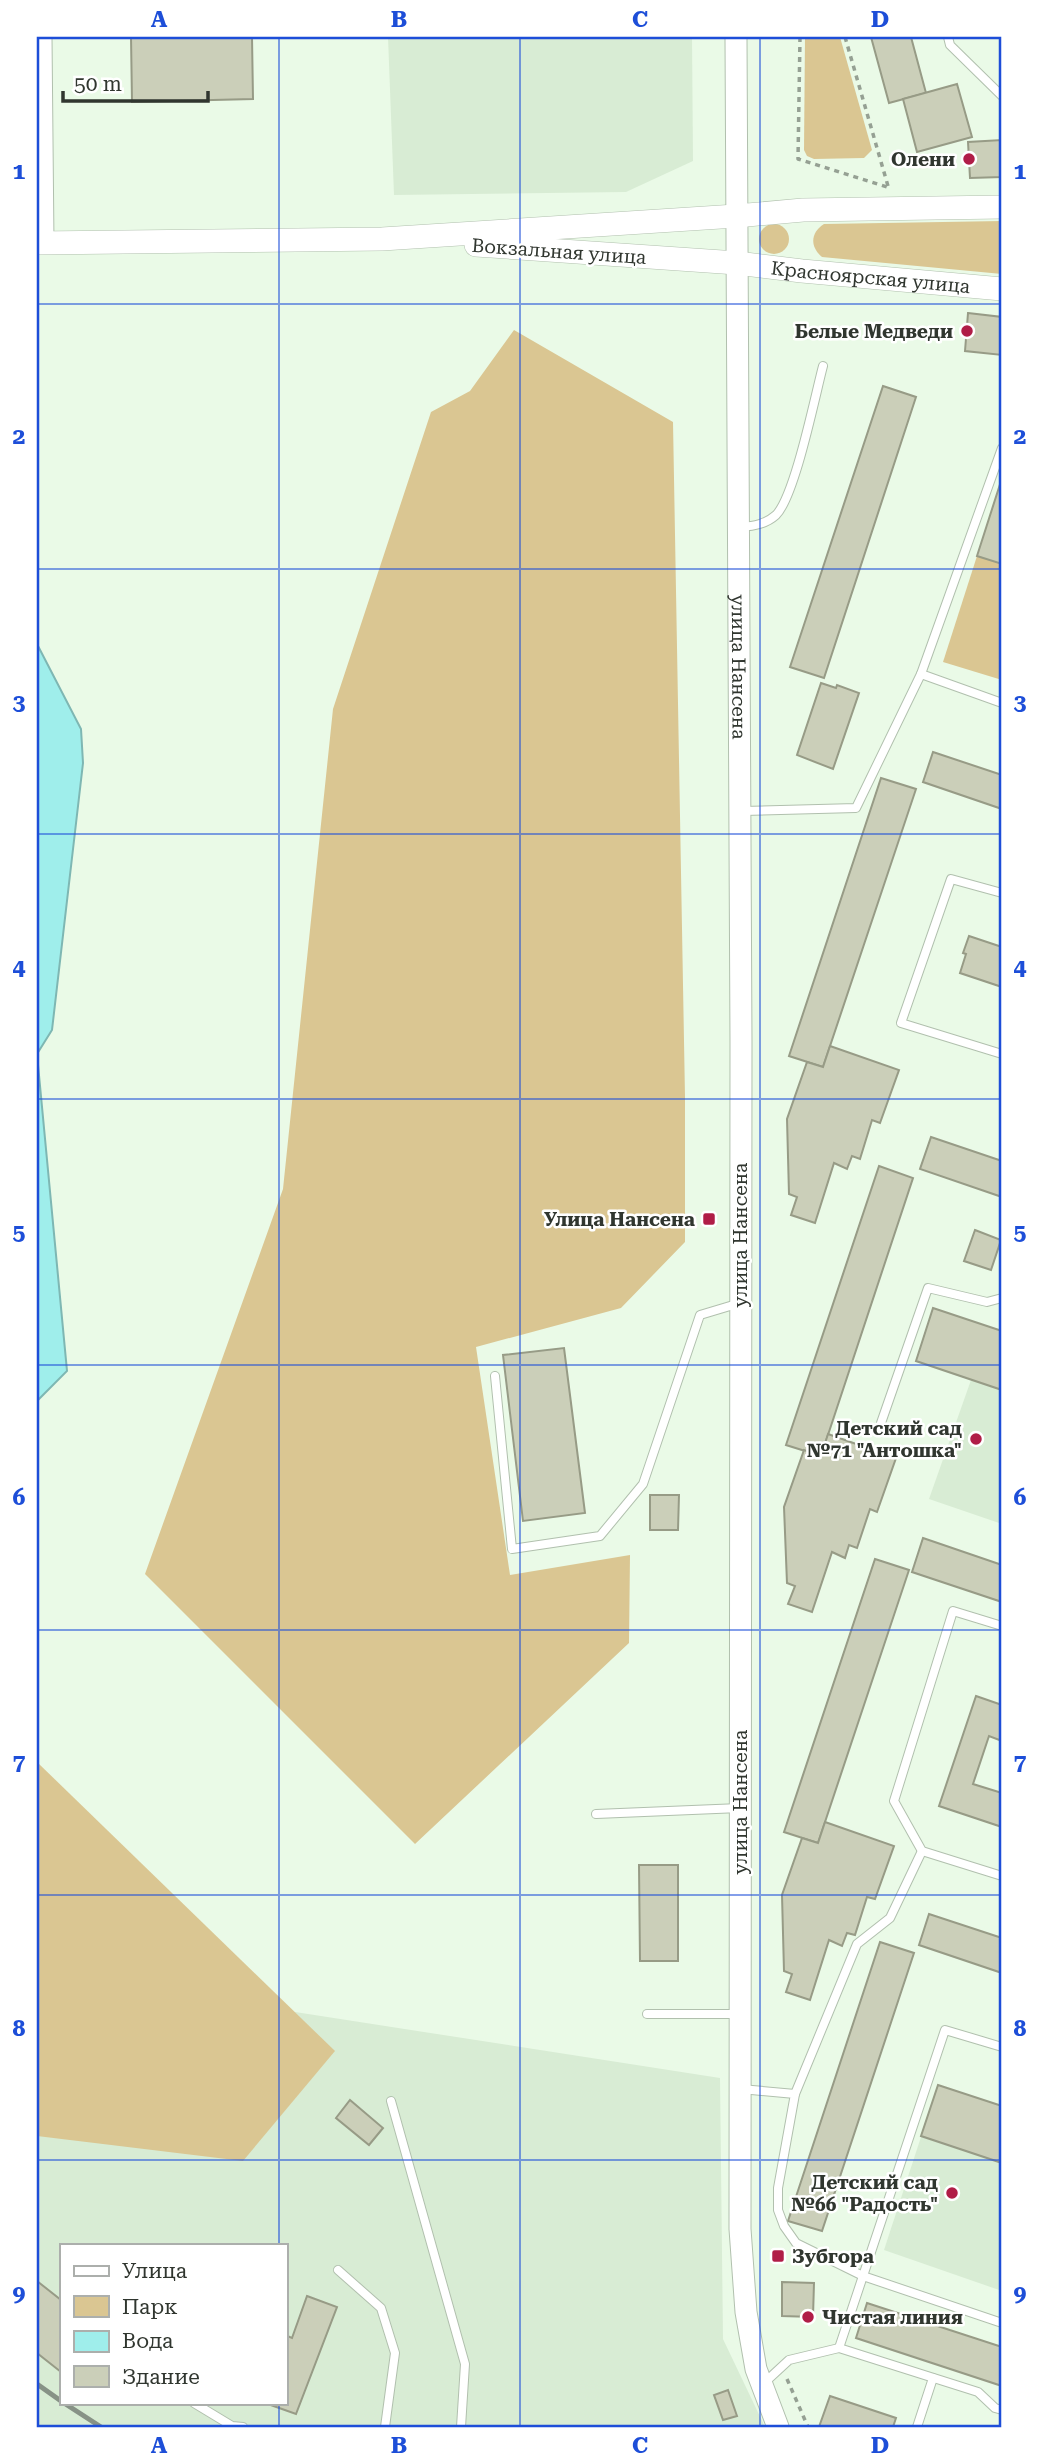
<svg xmlns="http://www.w3.org/2000/svg" width="1039" height="2464" font-family="'Roboto Serif',serif">
<style>
.built{fill:#d8ecd4;fill-rule:evenodd}
.green{fill:#dac692}
.water{fill:#9feeeb;stroke:#7eb7b3;stroke-width:2}
.building{fill:#cbcfb9;stroke:#979b86;stroke-width:2}
.lines{fill:none;stroke-linecap:round;stroke-linejoin:round}
.service-casing{stroke:#b1c0ae;stroke-width:10}
.tertiary-casing{stroke:#b1c0ae;stroke-width:23}
.secondary-casing{stroke:#b1c0ae;stroke-width:24}
.path{stroke:#95a093;stroke-width:3.5;stroke-dasharray:5 5;stroke-linecap:butt}
.service{stroke:#fff;stroke-width:8}
.tertiary{stroke:#fff;stroke-width:21}
.secondary{stroke:#fff;stroke-width:23}
.rail{stroke:#879286;stroke-width:5}
.grid{fill:none;stroke:#1d4ed8;stroke-width:2;stroke-opacity:0.55}
.poi-dot{fill:#b01d47;stroke:#fff;stroke-width:2.5}
.labels{text-anchor:middle;stroke-width:5;stroke-linejoin:round;paint-order:stroke}
.poi-label{font-size:19px;font-weight:bold;fill:#30362f;stroke:#fff;text-anchor:end}
.street-label{font-size:19px;fill:#30362f;stroke:#fff}
.neatline{fill:none;stroke:#1d4ed8;stroke-width:2.5}
.grid-label{font-size:23px;text-anchor:middle;font-weight:bold;fill:#1d4ed8}
</style>
<rect width="100%" height="100%" fill="#eafae7"/>
<g class="built">
<polygon points="388,37 692,37 693,161 626,192 394,195"/>
<polygon points="933,1308 1002,1331 1002,1524 929,1499 971,1380 916,1361"/>
<path d="M263,2007L720,2078L723,2339L765,2427H37V2063ZM61,2245H285V2403H61Z"/>
<polygon points="938,2085 1002,2106 1002,2291 884,2250"/>
</g>
<g class="green">
<polygon points="805,37 840,37 872,150 864,158 814,159 807,156 804,150"/>
<path d="M1002,221V274L822,257C810,247 810,233 824,224Z"/>
<circle cx="774" cy="239" r="15"/>
<polygon points="514,330 673,422 685,1097 685,1242 621,1308 476,1347 510,1575 630,1555 629,1643 415,1844 145,1574 283,1189 333,709 431,412 470,391"/>
<polygon points="977,556 1002,564 1002,680 943,662"/>
<polygon points="37,1762 335,2051 243,2161 37,2136"/>
</g>
<polygon class="water" points="37,644 81,729 83,763 52,1030 37,1054 67,1371 37,1401"/>
<g class="building">
<polygon points="131,37 252,37 253,99 132,102"/>
<polygon points="871,37 911,37 926,93 889,103"/>
<polygon points="957,84 972,137 917,152 903,99"/>
<polygon points="1002,140 1002,177 970,178 968,142"/>
<polygon points="968,313 1002,317 1002,355 965,351"/>
<polygon points="883,386 916,397 824,678 790,667"/>
<polygon points="1002,478 1002,564 977,556"/>
<polygon points="821,683 836,688 837,685 859,693 833,769 797,755"/>
<polygon points="933,752 1002,775 1002,809 923,782"/>
<polygon points="881,778 916,789 823,1067 789,1056"/>
<polygon points="969,936 1002,947 1002,987 960,973 966,954 963,953"/>
<polygon points="830,1046 899,1070 880,1123 872,1120 860,1159 852,1156 847,1169 834,1163 815,1223 791,1215 797,1197 789,1194 787,1119 807,1062 823,1067"/>
<polygon points="931,1137 1002,1161 1002,1197 920,1169"/>
<polygon points="879,1166 913,1178 821,1456 786,1445"/>
<polygon points="975,1230 1001,1240 991,1270 964,1261"/>
<polygon points="933,1308 1002,1331 1002,1390 916,1361"/>
<polygon points="564,1348 585,1513 523,1521 503,1355"/>
<polygon points="828,1434 896,1458 877,1512 870,1509 857,1548 849,1545 845,1558 832,1552 812,1612 788,1604 795,1586 787,1583 784,1507 804,1450 821,1456"/>
<polygon points="650,1495 679,1495 678,1530 650,1530"/>
<polygon points="923,1538 1002,1565 1002,1602 912,1572"/>
<polygon points="875,1559 909,1570 818,1843 784,1832"/>
<polygon points="976,1696 1002,1705 1002,1741 989,1736 973,1784 1002,1793 1002,1827 939,1806"/>
<polygon points="825,1822 894,1846 875,1899 867,1897 855,1935 847,1933 842,1946 829,1940 810,2000 786,1992 792,1974 784,1971 782,1895 802,1838 818,1843"/>
<polygon points="639,1865 678,1865 678,1961 640,1961"/>
<polygon points="929,1914 1002,1938 1002,1973 919,1945"/>
<polygon points="880,1942 914,1953 822,2231 788,2221"/>
<polygon points="938,2085 1002,2106 1002,2163 921,2136"/>
<polygon points="350,2100 383,2128 369,2145 336,2118"/>
<polygon points="37,2281 61,2300 61,2372 37,2353"/>
<polygon points="782,2282 814,2283 813,2317 782,2316"/>
<polygon points="307,2296 337,2307 296,2414 265,2403 285,2403 285,2335 292,2338"/>
<polygon points="867,2303 1002,2347 1002,2386 856,2338"/>
<polygon points="728,2390 737,2416 723,2420 714,2395"/>
<polygon points="830,2396 896,2418 893,2427 819,2427"/>
</g>
<g class="lines">
<g class="service-casing">
<g id="service">
<polyline points="948,37 950,45 1002,96"/>
<polyline points="1002,448 921,674 1002,703"/>
<path d="M741,527C754,526 766,524 776,515C795,496 815,396 823,366"/>
<polyline points="742,811 856,808 921,674"/>
<polyline points="1002,893 951,879 901,1023 1002,1054"/>
<polyline points="495,1376 512,1549 600,1536 643,1484 700,1315 740,1303"/>
<polyline points="881,1423 928,1288 987,1302 1002,1298"/>
<polyline points="1002,1626 953,1611 894,1801 922,1851 1002,1876"/>
<polyline points="596,1814 740,1808"/>
<polyline points="647,2014 740,2014"/>
<polyline points="741,2089 795,2094 778,2188 778,2210 784,2226 796,2243 863,2276 1002,2323"/>
<polyline points="795,2094 857,1944 890,1918 922,1851"/>
<polyline points="391,2101 465,2364 461,2427"/>
<polyline points="338,2270 381,2308 395,2353 385,2427"/>
<polyline points="839,2348 945,2030 1002,2047"/>
<polyline points="763,2384 789,2360 839,2348 978,2392 995,2408 1002,2410"/>
<polyline points="194,2403 232,2426 243,2427"/>
<polyline points="917,2427 933,2378"/>
</g>
</g>
<g class="tertiary-casing">
<g id="tertiary">
<polyline points="41,37 43,243"/>
<path id="s1" d="M736,37L741,1042L740,2229L746,2312L756,2369L778,2427"/>
</g>
</g>
<g class="secondary-casing">
<g id="secondary">
<polyline points="37,243 382,239 736,216 803,210 1002,207"/>
<path id="s2" d="M476,245L737,263L802,271L1002,289"/>
</g>
</g>
<g class="path">
<polyline points="800,37 798,159 887,187"/>
<polyline points="845,37 888,186"/>
<polyline points="787,2379 808,2427"/>
</g>
<use href="#service" class="service"/>
<use href="#tertiary" class="tertiary"/>
<use href="#secondary" class="secondary"/>
<g class="rail">
<polyline points="37,2384 61,2401"/>
<polyline points="64,2403 101,2427"/>
</g>
</g>
<path class="grid" d="M279,37V2245M520,37V2427M760,37V2427M37,304H1002M37,569H1002M37,834H1002M37,1099H1002M37,1365H1002M37,1630H1002M37,1895H1002M37,2160H1002M279,2403V2427"/>
<g class="poi-dot">
<circle cx="969" cy="159" r="7"/>
<circle cx="967" cy="331" r="7"/>
<rect x="702" y="1212" width="14" height="14" rx="3.5"/>
<circle cx="976" cy="1439" r="7"/>
<circle cx="952" cy="2193" r="7"/>
<rect x="771" y="2249" width="14" height="14" rx="3.5"/>
<circle cx="808" cy="2317" r="7"/>
</g>
<g class="labels">
<g class="poi-label">
<text x="955" y="166">Олени</text>
<text x="953" y="338">Белые Медведи</text>
<text x="695" y="1226">Улица Нансена</text>
<text x="962" y="1435">Детский сад<tspan x="962" dy="22">№71 "Антошка"</tspan></text>
<text x="938" y="2189">Детский сад<tspan x="938" dy="22">№66 "Радость"</tspan></text>
<text x="792" y="2263" text-anchor="start">Зубгора</text>
<text x="822" y="2324" text-anchor="start">Чистая линия</text>
</g>
<g class="street-label">
<text transform="translate(559 251) rotate(4)" y="7">Вокзальная улица</text>
<text dy="7" stroke="none"><textPath href="#s2" startOffset="396">Красноярская улица</textPath></text>
<text dy="7" stroke="none"><textPath href="#s1" startOffset="630">улица Нансена</textPath></text>
<text transform="translate(740 1235) rotate(-90)" y="7">улица Нансена</text>
<text transform="translate(740 1802) rotate(-90)" y="7">улица Нансена</text>
</g>
</g>
<rect width="1039" height="2464" fill="none" stroke="#ffffff" stroke-width="77"/>
<rect x="60" y="2244" width="228" height="161" fill="#ffffff" stroke="#acafac" stroke-width="2"/>
<rect x="74" y="2266" width="35" height="10" fill="#ffffff" stroke="#acafac" stroke-width="2"/>
<text x="122" y="2278" font-size="21" fill="#30362f">Улица</text>
<rect x="74" y="2296" width="35" height="21" fill="#dac692" stroke="#acafac" stroke-width="2"/>
<text x="122" y="2314" font-size="21" fill="#30362f">Парк</text>
<rect x="74" y="2331" width="35" height="21" fill="#9feeeb" stroke="#acafac" stroke-width="2"/>
<text x="122" y="2348" font-size="21" fill="#30362f">Вода</text>
<rect x="74" y="2366" width="35" height="21" fill="#cbcfb9" stroke="#acafac" stroke-width="2"/>
<text x="122" y="2384" font-size="21" fill="#30362f">Здание</text>
<path d="M63 91v10h145v-10" fill="none" stroke="#30362f" stroke-width="3.5"/>
<text x="74" y="91" font-size="21" fill="#30362f" stroke="#ffffff" stroke-width="5" paint-order="stroke">50 m</text>
<rect x="38" y="38" width="962" height="2388" class="neatline"/>
<g class="grid-label">
<text x="159" y="27">A</text>
<text x="399" y="27">B</text>
<text x="640" y="27">C</text>
<text x="880" y="27">D</text>
<text x="19" y="179">1</text>
<text x="1020" y="179">1</text>
<text x="19" y="444">2</text>
<text x="1020" y="444">2</text>
<text x="19" y="710">3</text>
<text x="1020" y="710">3</text>
<text x="19" y="975">4</text>
<text x="1020" y="975">4</text>
<text x="19" y="1240">5</text>
<text x="1020" y="1240">5</text>
<text x="19" y="1505">6</text>
<text x="1020" y="1505">6</text>
<text x="19" y="1770">7</text>
<text x="1020" y="1770">7</text>
<text x="19" y="2036">8</text>
<text x="1020" y="2036">8</text>
<text x="19" y="2301">9</text>
<text x="1020" y="2301">9</text>
<text x="159" y="2453">A</text>
<text x="399" y="2453">B</text>
<text x="640" y="2453">C</text>
<text x="880" y="2453">D</text>
</g>
</svg>
